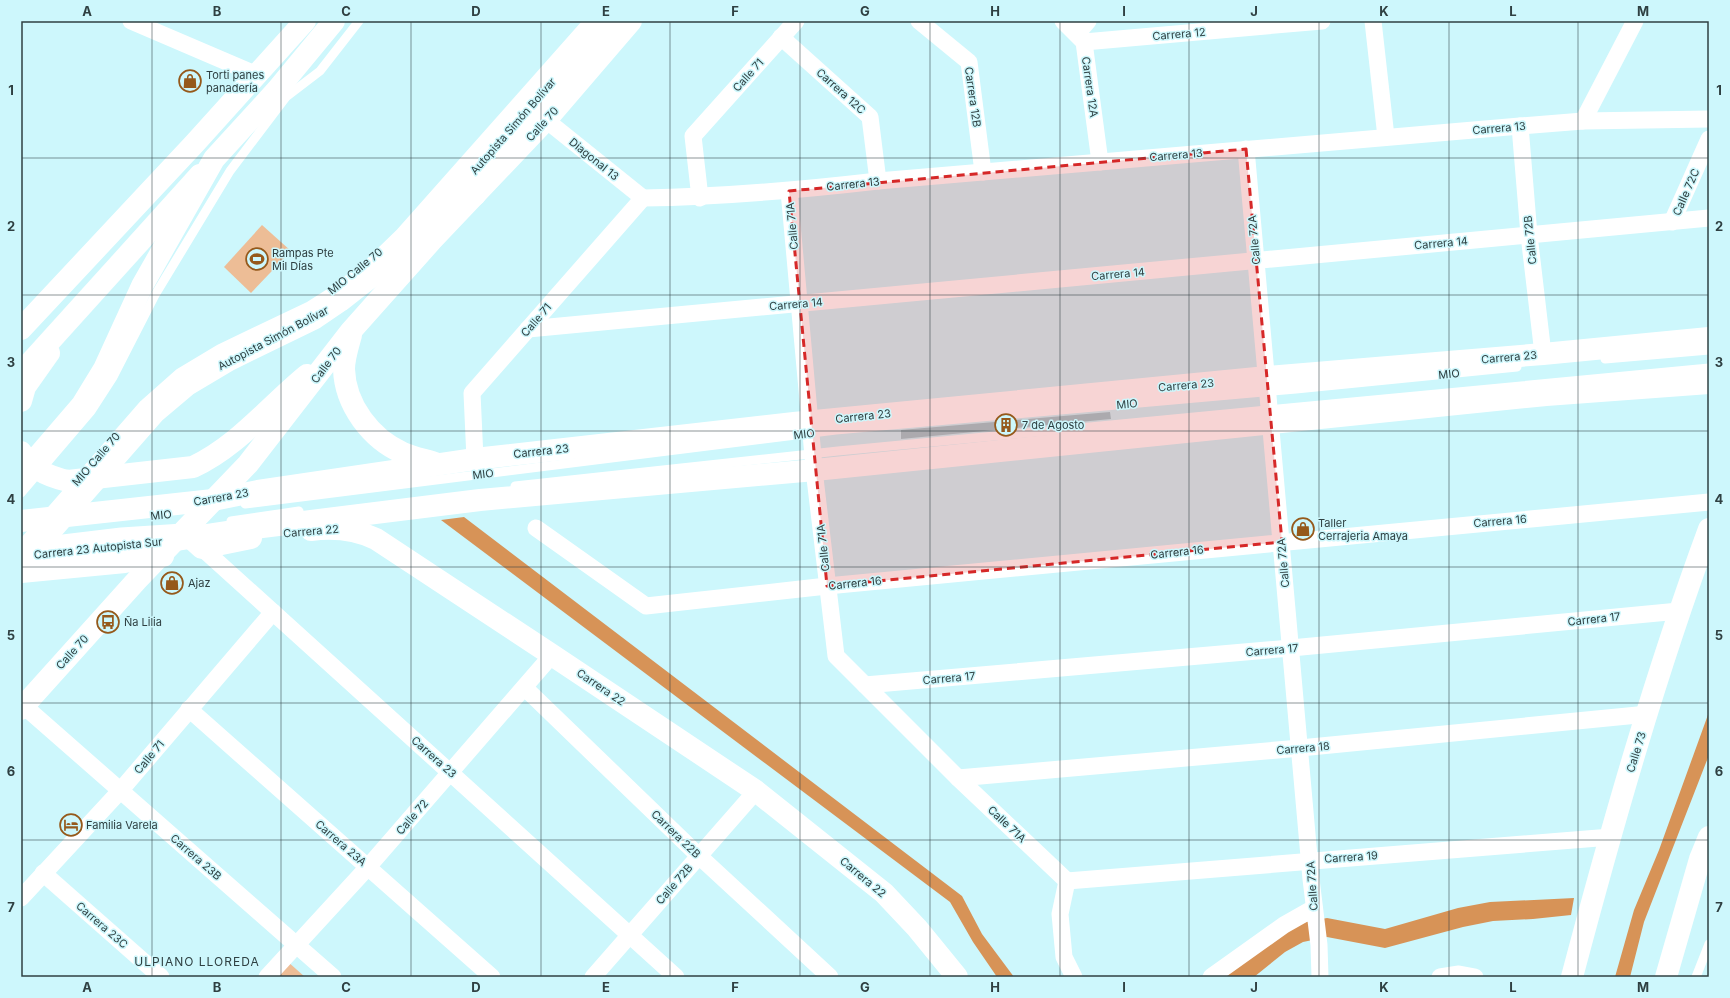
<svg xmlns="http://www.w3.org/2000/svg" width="1730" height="998" font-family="Inter,sans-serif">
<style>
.green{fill:#edbd96}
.water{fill:#d79357}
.building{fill:#a2cbd0}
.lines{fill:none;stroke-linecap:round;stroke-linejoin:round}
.service{stroke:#fff;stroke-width:9}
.minor{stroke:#fff;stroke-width:17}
.tertiary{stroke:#fff;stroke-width:22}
.secondary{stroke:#fff;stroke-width:22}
.primary{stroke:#fff;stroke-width:22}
.trunk{stroke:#fff;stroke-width:22}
.marked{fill:#d62828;fill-opacity:0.2;stroke:#d62828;stroke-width:3;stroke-dasharray:8 5;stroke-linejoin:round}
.grid{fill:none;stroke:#2f4042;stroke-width:1;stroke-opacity:0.55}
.labels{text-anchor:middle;stroke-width:3;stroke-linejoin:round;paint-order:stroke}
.street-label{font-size:11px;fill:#2f4042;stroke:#cdf7fc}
.poi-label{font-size:11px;fill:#2f4042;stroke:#cdf7fc;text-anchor:start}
.neighbourhood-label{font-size:12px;letter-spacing:1px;fill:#2f4042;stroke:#cdf7fc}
.neatline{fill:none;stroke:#2f4042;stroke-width:1.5}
.grid-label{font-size:13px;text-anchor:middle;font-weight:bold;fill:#2f4042}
</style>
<rect width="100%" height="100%" fill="#cdf7fc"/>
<g class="green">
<polygon points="262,225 291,251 251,293 224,267"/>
<polygon points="287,961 305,977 273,977"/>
</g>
<g class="water">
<polygon points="464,517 962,896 982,934 1014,977 997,977 973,942 950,902 441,520"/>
<polygon points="1709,712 1709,755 1644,922 1630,977 1615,977 1634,910 1659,850"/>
<polygon points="1574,898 1571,915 1533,919 1493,921 1463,927 1385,948 1327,937 1303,942 1285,952 1254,977 1223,977 1296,924 1327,918 1385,929 1458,908 1490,902"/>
</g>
<polygon class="building" points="1110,412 1111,419 901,439 901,430"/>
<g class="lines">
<g class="service">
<polyline points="1605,359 1709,350"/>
<polyline points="515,486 838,451 1709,368"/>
<polyline points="21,493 91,411 113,377 155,295 230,171 286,97 320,71 359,21"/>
<polyline points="245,504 836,430 1296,389 1517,367"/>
<polyline points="231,521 299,511"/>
<polyline points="21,544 121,532 183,528"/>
<polyline points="21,545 144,404 179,373 219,349 309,306 331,292 367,265 400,233 588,21"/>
<polyline points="1696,977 1709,944"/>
</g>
<g class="minor">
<polyline points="131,21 257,75"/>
<polyline points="919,21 969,62 983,172"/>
<polyline points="1063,21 1084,42 1100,162"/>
<polyline points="1373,21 1386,137"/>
<polyline points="1077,34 1088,21"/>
<polyline points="781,37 870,117 878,181"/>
<polyline points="1084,42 1322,21"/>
<polyline points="546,120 643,198"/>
<polyline points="1583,121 1635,21"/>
<polyline points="1520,126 1529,235 1543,354"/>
<polyline points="1246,149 1311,879 1319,945 1320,977"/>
<polyline points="789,191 815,478 836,656 958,778 1067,881"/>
<path d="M643,198C722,197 800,190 878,181L1520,126L1583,121L1709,119"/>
<polyline points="700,198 693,136 796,21"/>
<polyline points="1672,222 1709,139"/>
<polyline points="528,329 1709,218"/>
<polyline points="475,459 472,393 643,198"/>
<polyline points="536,528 646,606 827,586 1709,502"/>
<polyline points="202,548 676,977"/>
<polyline points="865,685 1291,648 1679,611"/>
<polyline points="525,688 699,856 830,977"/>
<polyline points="24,706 333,977"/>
<polyline points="189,709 492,977"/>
<polyline points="958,778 1300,748 1648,714"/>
<polyline points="43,873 161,977"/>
<polyline points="1067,881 1611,837"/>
<polyline points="1067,881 1060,914 1064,957 1074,977"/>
<polyline points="21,898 120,791 273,612"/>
<polyline points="267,977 368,867 552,655"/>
<polyline points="593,977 756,791"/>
<polyline points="1211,977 1284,925 1314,908"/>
<polyline points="1440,977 1459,974 1475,977"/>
</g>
<g class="tertiary">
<polyline points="21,329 195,143 305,21"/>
<path d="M351,335C348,346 344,358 344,369C345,405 371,439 403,453C414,458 427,460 438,464"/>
<polyline points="21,401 25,387 49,353"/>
<path d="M21,452C31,470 50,477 68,481L193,467C238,446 269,406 307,375"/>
<path d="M311,530C334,527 355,529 376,539L552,655L756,791L884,893L917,928L957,977"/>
<polyline points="191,538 202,548 251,538"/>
<polyline points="21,572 125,562 163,556"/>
<polyline points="21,709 137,580 248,464 351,331 432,240 546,120 631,21"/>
</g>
<g class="secondary">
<path d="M1572,977C1612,826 1655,675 1709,529"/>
<polyline points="1666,977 1700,859 1709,837"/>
</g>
<g class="primary">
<polyline points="21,373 200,175"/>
<polyline points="21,521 213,500 258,491 475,459 794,423 1267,377 1543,354 1709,338"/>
<polyline points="21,556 175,540 254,528 480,500 815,470 1546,395 1709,383"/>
</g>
<g class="trunk">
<polyline points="445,207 475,195 484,163"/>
<polyline points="21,476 82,405 104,369 142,286 214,159 277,90 334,21"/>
<polyline points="21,565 155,412 187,385 229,360 315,318 340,301 377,272 410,241 485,160 605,21"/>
</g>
</g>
<path class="marked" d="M1246,149L1282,542L827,586L789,191Z"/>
<path class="grid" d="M152,21V977M281,21V977M411,21V977M541,21V977M670,21V977M800,21V977M930,21V977M1060,21V977M1189,21V977M1319,21V977M1449,21V977M1578,21V977M21,158H1709M21,295H1709M21,431H1709M21,567H1709M21,703H1709M21,840H1709"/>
<defs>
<g id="shop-ring" transform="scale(1.15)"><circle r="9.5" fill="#cdf7fc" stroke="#95591b" stroke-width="1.5"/><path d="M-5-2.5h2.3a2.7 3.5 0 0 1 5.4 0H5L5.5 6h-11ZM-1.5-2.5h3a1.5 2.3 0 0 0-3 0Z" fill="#95591b"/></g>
<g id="stadium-ring" transform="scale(1.15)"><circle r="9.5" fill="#cdf7fc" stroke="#95591b" stroke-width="1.5"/><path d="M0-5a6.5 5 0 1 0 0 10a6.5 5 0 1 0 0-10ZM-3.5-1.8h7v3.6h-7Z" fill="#95591b"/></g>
<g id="building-ring" transform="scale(1.15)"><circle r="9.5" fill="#cdf7fc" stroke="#95591b" stroke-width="1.5"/><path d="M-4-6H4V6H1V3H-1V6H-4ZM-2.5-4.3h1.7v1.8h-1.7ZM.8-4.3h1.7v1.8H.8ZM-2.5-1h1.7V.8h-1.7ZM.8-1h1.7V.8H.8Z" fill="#95591b"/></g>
<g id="bus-ring" transform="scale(1.15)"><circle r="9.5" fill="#cdf7fc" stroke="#95591b" stroke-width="1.5"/><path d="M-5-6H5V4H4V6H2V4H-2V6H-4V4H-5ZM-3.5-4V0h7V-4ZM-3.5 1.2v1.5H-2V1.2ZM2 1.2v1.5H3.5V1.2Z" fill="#95591b"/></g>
<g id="hotel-ring" transform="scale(1.15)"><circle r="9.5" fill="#cdf7fc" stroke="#95591b" stroke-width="1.5"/><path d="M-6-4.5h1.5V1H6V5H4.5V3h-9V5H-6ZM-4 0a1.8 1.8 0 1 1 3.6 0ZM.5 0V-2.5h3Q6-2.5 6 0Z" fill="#95591b"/></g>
</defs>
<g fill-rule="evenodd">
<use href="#shop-ring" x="190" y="81"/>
<use href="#stadium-ring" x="257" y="259"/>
<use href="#building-ring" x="1006" y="425"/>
<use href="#shop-ring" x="1303" y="529"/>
<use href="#shop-ring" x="172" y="583"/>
<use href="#bus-ring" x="108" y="622"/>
<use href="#hotel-ring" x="71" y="825"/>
</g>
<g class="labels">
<g class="street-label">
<text transform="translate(1179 34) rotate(-5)" y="4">Carrera 12</text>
<text transform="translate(748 75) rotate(-48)" y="4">Calle 71</text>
<text transform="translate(1090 87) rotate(82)" y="4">Carrera 12A</text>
<text transform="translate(841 91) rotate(42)" y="4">Carrera 12C</text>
<text transform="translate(973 97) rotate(82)" y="4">Carrera 12B</text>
<text transform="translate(542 124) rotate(-48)" y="4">Calle 70</text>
<text transform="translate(513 126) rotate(-49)" y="4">Autopista Simón Bolívar</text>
<text transform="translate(1499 128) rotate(-5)" y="4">Carrera 13</text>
<text transform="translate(1176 155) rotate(-5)" y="4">Carrera 13</text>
<text transform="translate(594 159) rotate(39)" y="4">Diagonal 13</text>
<text transform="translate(853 184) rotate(-6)" y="4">Carrera 13</text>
<text transform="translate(1686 192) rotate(-66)" y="4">Calle 72C</text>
<text transform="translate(792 226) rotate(-95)" y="4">Calle 71A</text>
<text transform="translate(1254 240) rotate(-95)" y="4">Calle 72A</text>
<text transform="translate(1530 240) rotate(-96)" y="4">Calle 72B</text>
<text transform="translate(1441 243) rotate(-5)" y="4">Carrera 14</text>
<text transform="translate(355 271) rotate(-39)" y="4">MIO Calle 70</text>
<text transform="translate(1118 274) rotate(-5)" y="4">Carrera 14</text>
<text transform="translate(796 304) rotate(-5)" y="4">Carrera 14</text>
<text transform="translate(536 320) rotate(-49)" y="4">Calle 71</text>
<text transform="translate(273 338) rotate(-28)" y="4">Autopista Simón Bolívar</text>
<text transform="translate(1509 357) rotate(-5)" y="4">Carrera 23</text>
<text transform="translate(326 365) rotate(-53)" y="4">Calle 70</text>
<text transform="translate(1449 374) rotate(-6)" y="4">MIO</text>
<text transform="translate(1186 385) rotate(-5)" y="4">Carrera 23</text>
<text transform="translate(1127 404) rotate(-5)" y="4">MIO</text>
<text transform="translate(863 416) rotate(-6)" y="4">Carrera 23</text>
<text transform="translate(804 434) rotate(-7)" y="4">MIO</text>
<text transform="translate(541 451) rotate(-6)" y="4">Carrera 23</text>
<text transform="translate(96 459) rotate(-49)" y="4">MIO Calle 70</text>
<text transform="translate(483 474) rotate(-7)" y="4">MIO</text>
<text transform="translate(221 497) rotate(-10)" y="4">Carrera 23</text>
<text transform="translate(161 515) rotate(-6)" y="4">MIO</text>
<text transform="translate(1500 521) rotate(-5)" y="4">Carrera 16</text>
<text transform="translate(311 531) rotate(-5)" y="4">Carrera 22</text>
<text transform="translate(98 548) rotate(-6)" y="4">Carrera 23 Autopista Sur</text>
<text transform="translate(823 548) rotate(-96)" y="4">Calle 71A</text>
<text transform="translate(1177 552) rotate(-6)" y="4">Carrera 16</text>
<text transform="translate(1283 563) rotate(-95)" y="4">Calle 72A</text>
<text transform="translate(855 583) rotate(-6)" y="4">Carrera 16</text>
<text transform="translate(1594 619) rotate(-6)" y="4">Carrera 17</text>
<text transform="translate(1272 650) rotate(-5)" y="4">Carrera 17</text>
<text transform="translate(72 652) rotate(-48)" y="4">Calle 70</text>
<text transform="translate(949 678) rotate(-5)" y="4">Carrera 17</text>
<text transform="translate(601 687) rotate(34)" y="4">Carrera 22</text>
<text transform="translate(1303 748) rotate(-5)" y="4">Carrera 18</text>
<text transform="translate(1636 752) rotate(-73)" y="4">Calle 73</text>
<text transform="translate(149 757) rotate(-50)" y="4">Calle 71</text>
<text transform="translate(434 757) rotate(42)" y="4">Carrera 23</text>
<text transform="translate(412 817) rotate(-49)" y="4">Calle 72</text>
<text transform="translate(1007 824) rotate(43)" y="4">Calle 71A</text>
<text transform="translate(676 834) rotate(44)" y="4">Carrera 22B</text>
<text transform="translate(341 843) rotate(41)" y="4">Carrera 23A</text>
<text transform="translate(196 857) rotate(41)" y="4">Carrera 23B</text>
<text transform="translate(1351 857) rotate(-4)" y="4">Carrera 19</text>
<text transform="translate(863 877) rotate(40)" y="4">Carrera 22</text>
<text transform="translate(674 884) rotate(-49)" y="4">Calle 72B</text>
<text transform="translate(1312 886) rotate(-94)" y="4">Calle 72A</text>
<text transform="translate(102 925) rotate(41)" y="4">Carrera 23C</text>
</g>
<g class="poi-label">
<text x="206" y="79">Torti panes<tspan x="206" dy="13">panadería</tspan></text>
<text x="272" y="257">Rampas Pte<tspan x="272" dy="13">Mil Días</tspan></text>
<text x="1022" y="429">7 de Agosto</text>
<text x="1318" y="527">Taller<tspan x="1318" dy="13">Cerrajeria Amaya</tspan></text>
<text x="188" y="587">Ajaz</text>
<text x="124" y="626">Ña Lilia</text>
<text x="86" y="829">Familia Varela</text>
</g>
<g class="neighbourhood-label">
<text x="197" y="966">ULPIANO LLOREDA</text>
</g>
</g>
<rect width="1730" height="998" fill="none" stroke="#cdf7fc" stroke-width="44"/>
<rect x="22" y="22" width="1686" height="954" class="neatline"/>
<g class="grid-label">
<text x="87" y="16">A</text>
<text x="217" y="16">B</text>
<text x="346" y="16">C</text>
<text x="476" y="16">D</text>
<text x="606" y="16">E</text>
<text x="735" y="16">F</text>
<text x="865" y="16">G</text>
<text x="995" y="16">H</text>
<text x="1124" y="16">I</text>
<text x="1254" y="16">J</text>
<text x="1384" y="16">K</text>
<text x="1513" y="16">L</text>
<text x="1643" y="16">M</text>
<text x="11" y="95">1</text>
<text x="1719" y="95">1</text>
<text x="11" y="231">2</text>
<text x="1719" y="231">2</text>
<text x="11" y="367">3</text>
<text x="1719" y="367">3</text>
<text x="11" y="504">4</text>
<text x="1719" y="504">4</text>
<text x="11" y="640">5</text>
<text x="1719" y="640">5</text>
<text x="11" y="776">6</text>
<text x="1719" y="776">6</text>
<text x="11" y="912">7</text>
<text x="1719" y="912">7</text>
<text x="87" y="992">A</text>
<text x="217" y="992">B</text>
<text x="346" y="992">C</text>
<text x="476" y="992">D</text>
<text x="606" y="992">E</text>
<text x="735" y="992">F</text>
<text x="865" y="992">G</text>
<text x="995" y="992">H</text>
<text x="1124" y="992">I</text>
<text x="1254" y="992">J</text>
<text x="1384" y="992">K</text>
<text x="1513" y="992">L</text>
<text x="1643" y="992">M</text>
</g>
</svg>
